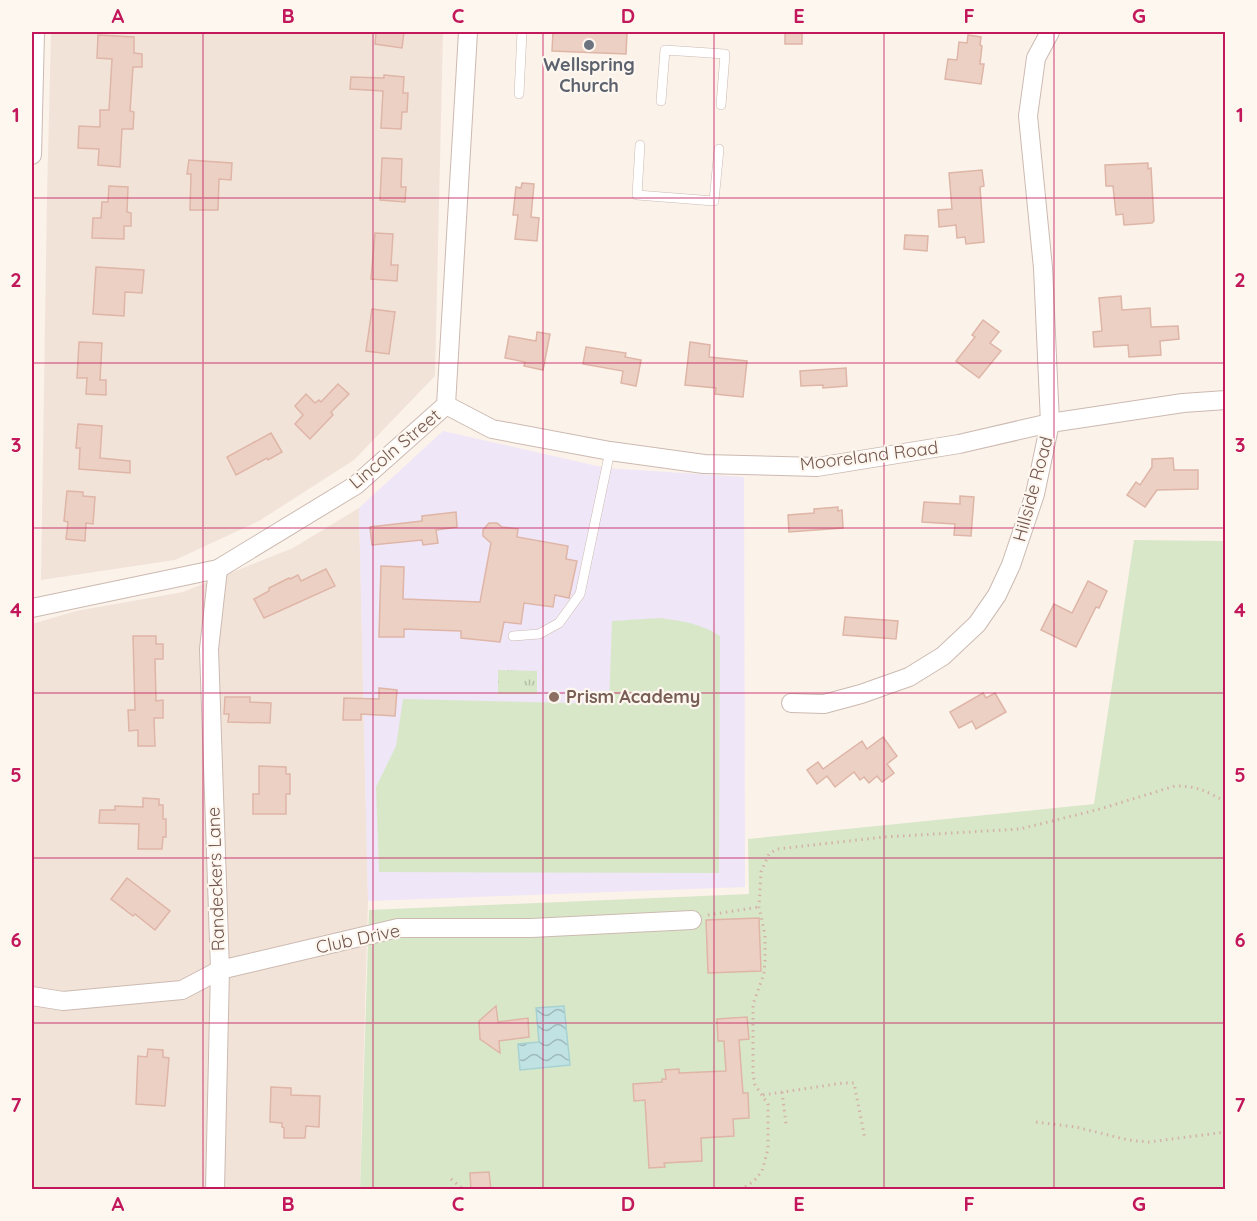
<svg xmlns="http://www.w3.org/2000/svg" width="1257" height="1221" font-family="Quicksand,sans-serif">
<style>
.residential{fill:#f2e3d9}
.education{fill:#efe6f7}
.grass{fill:#d9e7c9}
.park{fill:url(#park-tufts)}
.water{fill:url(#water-waves);stroke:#a7d2d3;stroke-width:1.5}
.building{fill:#edd0c4;stroke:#deb5a6;stroke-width:1.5}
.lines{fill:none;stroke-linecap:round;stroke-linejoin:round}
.lane-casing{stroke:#ccbab1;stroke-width:10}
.street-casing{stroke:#ccbab1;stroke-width:20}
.path{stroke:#d3b3a7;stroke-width:3;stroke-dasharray:1.5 4.5;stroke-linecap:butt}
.lane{stroke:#fff;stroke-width:9}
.street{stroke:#fff;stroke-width:18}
.grid{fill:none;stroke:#c2185b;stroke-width:1.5;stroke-opacity:0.55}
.worship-dot{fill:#6b7280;stroke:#fdf7f0;stroke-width:2}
.education-dot{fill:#8d6e63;stroke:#fdf7f0;stroke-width:2}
.labels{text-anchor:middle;stroke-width:4.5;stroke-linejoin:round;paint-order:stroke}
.worship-label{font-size:18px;font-weight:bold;fill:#5b616d;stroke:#fdf7f0}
.street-label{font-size:18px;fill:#735850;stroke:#fdf7f0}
.education-label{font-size:18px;font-weight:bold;fill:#785e54;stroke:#fdf7f0;text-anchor:start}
.neatline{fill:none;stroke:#c2185b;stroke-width:2}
.grid-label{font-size:20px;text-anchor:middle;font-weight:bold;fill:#c2185b}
</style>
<defs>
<pattern id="park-tufts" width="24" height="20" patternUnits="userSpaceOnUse" patternTransform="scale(1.5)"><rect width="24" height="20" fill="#d9e7c9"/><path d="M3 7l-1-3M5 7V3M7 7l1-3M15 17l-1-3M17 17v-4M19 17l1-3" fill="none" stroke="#b4bea6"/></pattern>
<pattern id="water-waves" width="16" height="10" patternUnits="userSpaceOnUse" patternTransform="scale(1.5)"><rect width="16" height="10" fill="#c0e2e3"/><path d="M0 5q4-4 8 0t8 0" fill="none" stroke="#a0baba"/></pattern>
</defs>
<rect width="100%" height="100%" fill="#fbf2ea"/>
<g class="residential">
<polygon points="51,32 443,32 435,376 354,460 259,521 175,560 41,580 47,196"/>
<polygon points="359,508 368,901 360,1189 32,1190 32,624 76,611 183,592 293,548"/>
</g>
<polygon class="education" points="443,431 606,468 744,477 745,887 368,901 359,508"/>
<g class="grass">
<polygon points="1134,540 1225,541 1225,1189 360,1190 369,910 749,894 748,839 1094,804"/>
<path d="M659,618C681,621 701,623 720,636L719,873L379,872L376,787L396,746L403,699L609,704L612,621Z"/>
</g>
<polygon class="park" points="498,670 537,671 537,694 498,694"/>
<polygon class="water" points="564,1006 570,1065 520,1070 518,1044 539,1042 536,1008"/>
<g class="building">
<polygon points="376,32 404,32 402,48 375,44"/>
<polygon points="553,32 627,32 626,54 552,51"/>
<rect x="785" y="32" width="17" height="12"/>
<polygon points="98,35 134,37 134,53 142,54 142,67 133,67 130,111 134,112 133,129 122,129 120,167 98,165 99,149 78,148 79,126 100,127 100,110 109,110 112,59 97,58"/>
<polygon points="968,35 981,37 980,45 982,46 980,64 984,64 981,84 945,79 948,59 957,60 959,42 967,43"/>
<polygon points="384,75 404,77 403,93 408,93 407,112 402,112 401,129 381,128 383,91 350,89 351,77 384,78"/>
<polygon points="382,158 402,159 401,187 406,187 405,202 380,200"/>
<polygon points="189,160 232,163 231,180 219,179 218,210 190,210 191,174 187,174"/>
<polygon points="1148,163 1148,169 1151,168 1154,221 1152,223 1124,225 1123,214 1116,215 1113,186 1106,186 1105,165"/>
<polygon points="982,170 984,186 980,187 984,242 966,244 965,237 957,238 956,225 939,227 938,210 952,209 949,173"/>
<polygon points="522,183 534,184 531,217 539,218 537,241 515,239 518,215 513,215 516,187 521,188"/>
<polygon points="109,186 128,187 127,212 131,213 131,226 124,226 124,239 92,238 93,218 101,218 102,202 108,202"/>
<polygon points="375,233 393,234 391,265 398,265 397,281 371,279"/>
<polygon points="905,235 928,236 927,251 904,249"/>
<polygon points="96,267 144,270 142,293 125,292 124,316 93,314"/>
<polygon points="1121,296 1122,310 1150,308 1151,327 1178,326 1179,339 1160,341 1161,355 1129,357 1128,345 1094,347 1093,332 1102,331 1099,298"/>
<polygon points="372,309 395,312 389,354 366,351"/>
<polygon points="983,320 999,332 990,343 1001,351 979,378 956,361 975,337 972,335"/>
<polygon points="537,332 550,334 543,370 524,366 525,362 505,358 509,336 536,341"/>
<polygon points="79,342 102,343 100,380 106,380 106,395 86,394 87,378 77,378"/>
<polygon points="690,342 710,345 709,357 747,361 743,397 715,394 716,388 685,385"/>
<polygon points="586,347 626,353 625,357 641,360 636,386 621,383 623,371 583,364"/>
<polygon points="846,368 847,386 823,388 823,385 801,386 800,371"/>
<polygon points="338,384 349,394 331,412 333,415 310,439 295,424 303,415 295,406 306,394 315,403 319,400 321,402"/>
<polygon points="78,424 102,426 100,458 130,461 130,473 79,469 80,448 76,448"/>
<polygon points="271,433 282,452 268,460 267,458 236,475 227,457"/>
<polygon points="1173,458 1174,470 1198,470 1198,489 1157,490 1145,507 1127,495 1136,482 1140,485 1152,467 1152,459"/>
<polygon points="67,491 83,492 83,496 95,497 93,524 86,523 85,541 66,539 68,522 64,521"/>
<polygon points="960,496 974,497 971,536 954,535 955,524 922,522 924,502 960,504"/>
<polygon points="838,507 838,511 842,510 843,528 789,532 788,515 814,513 814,509"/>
<polygon points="456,512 457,527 436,530 438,543 423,545 422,540 372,545 370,527 422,521 422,516"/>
<polygon points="489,523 497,523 502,527 518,529 517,537 568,546 566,559 577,561 569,598 555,595 553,607 524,603 521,624 504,622 500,642 461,638 461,631 404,629 404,637 379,637 381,566 404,567 403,599 480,602 491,543 483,536 483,530"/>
<polygon points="326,569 335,586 264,618 254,599 269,591 269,588 289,578 290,579 298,575 301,581"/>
<polygon points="1088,581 1107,591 1099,608 1096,607 1076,647 1041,630 1054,604 1072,613"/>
<polygon points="845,617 898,621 896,639 843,635"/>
<polygon points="133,636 156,636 156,644 163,644 163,659 155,659 156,701 163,700 163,718 154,718 155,746 138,746 138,730 129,731 128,710 135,710"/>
<polygon points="379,688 397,690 395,716 361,714 361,720 343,720 344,698 379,699"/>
<polygon points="983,693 986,698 995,693 1006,712 976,729 972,721 959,728 950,712"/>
<polygon points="225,697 250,697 250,702 271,703 270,723 228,722 229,714 224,714"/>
<polygon points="883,737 897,756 887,764 894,773 882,782 877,776 869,783 864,777 860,780 854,772 835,787 827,776 817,784 807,770 818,762 823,769 862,741 867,749"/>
<polygon points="259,766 286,767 286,774 290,774 290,794 286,794 286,814 253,814 253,794 259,794"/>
<polygon points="143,798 159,799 159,805 163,805 163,819 166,819 166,837 163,837 162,849 138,849 139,824 99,823 100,810 115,810 115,806 143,807"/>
<polygon points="127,878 170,911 155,930 135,914 133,916 111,899"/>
<polygon points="759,918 761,971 708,973 706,920"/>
<polygon points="496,1006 498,1022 528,1018 529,1037 499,1041 500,1053 480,1039 479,1021"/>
<polygon points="747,1017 749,1039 739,1040 743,1093 748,1093 749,1118 733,1119 734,1136 701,1138 702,1161 664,1163 665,1167 649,1168 645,1100 634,1101 633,1084 662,1082 662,1079 666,1079 665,1070 679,1069 679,1073 726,1071 724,1041 718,1041 717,1019"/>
<polygon points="148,1049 163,1050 163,1057 169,1058 165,1106 136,1104 138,1056 147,1057"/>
<polygon points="271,1087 291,1088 291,1095 320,1096 319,1127 306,1126 305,1138 284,1138 284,1128 282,1127 282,1123 270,1122"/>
<polygon points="489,1172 491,1190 471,1190 470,1173"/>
</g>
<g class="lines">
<g class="lane-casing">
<g id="lane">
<polyline points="519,94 522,32"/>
<polyline points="661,101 665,50 725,54 721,105"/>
<polyline points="640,145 637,195 714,201 719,149"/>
<polyline points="513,636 539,634 559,623 580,594 610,451"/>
</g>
</g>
<g class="street-casing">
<g id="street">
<polyline points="32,155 35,32"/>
<polyline points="446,405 492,429 610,451 704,464 817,467 959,444 1050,423 1183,403 1226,400"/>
<polyline points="32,608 218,569 356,485 446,405 468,32"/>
<polyline points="791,703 824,704 861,694 909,677 943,656 977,624 997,595 1011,565 1035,494 1050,423 1043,268 1028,116 1036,58 1050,32"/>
<polyline points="32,996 63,1001 182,990 220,970 398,928 531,928 692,920"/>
<polyline points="215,1190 220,970 209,649 218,569"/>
</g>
</g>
<g class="path">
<polyline points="708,915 759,907"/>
<polyline points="782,1092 786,1124"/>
<polyline points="763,1095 843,1083 854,1083 865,1139"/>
<polyline points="1036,1122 1076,1127 1128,1140 1149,1142 1226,1132"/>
<polyline points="451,1179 464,1190"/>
<path d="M740,1190L754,1181L762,1171L768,1149V1104L755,1085L753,1074V1004L764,974L765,960V935L759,907L761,872L769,854L777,849L884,837L1020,829L1100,809L1175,786C1198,786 1206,791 1226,802"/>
</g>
<use href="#lane" class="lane"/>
<use href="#street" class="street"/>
</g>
<path class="grid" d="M203,32V1190M373,32V1190M543,32V1190M714,32V1190M884,32V1190M1054,32V1190M32,198H1226M32,363H1226M32,528H1226M32,693H1226M32,858H1226M32,1023H1226"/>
<circle class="worship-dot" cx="589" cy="45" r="6"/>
<circle class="education-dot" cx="554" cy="697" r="6"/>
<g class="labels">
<g class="worship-label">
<text x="589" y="71">Wellspring<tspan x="589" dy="21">Church</tspan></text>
</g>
<g class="street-label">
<text transform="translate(395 449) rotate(-40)" y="6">Lincoln Street</text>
<text transform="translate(869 456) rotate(-7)" y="6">Mooreland Road</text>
<text transform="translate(1033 489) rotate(-75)" y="6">Hillside Road</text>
<text transform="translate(216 879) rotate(-92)" y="6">Randeckers Lane</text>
<text transform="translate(358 939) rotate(-12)" y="6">Club Drive</text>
</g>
<g class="education-label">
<text x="566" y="703">Prism Academy</text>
</g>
</g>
<rect width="1257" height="1221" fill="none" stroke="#fdf7f0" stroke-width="66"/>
<rect x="33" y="33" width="1191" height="1155" class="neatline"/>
<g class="grid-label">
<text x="118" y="23">A</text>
<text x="288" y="23">B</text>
<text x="458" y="23">C</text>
<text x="628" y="23">D</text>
<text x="799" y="23">E</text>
<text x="969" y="23">F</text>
<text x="1139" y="23">G</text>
<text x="16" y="122">1</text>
<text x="1240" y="122">1</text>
<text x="16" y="287">2</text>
<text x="1240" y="287">2</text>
<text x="16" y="452">3</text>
<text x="1240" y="452">3</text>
<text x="16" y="617">4</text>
<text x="1240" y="617">4</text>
<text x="16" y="782">5</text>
<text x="1240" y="782">5</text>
<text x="16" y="947">6</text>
<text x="1240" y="947">6</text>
<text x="16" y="1112">7</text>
<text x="1240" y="1112">7</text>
<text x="118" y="1211">A</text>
<text x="288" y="1211">B</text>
<text x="458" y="1211">C</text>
<text x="628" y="1211">D</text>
<text x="799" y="1211">E</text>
<text x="969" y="1211">F</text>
<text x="1139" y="1211">G</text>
</g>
</svg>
